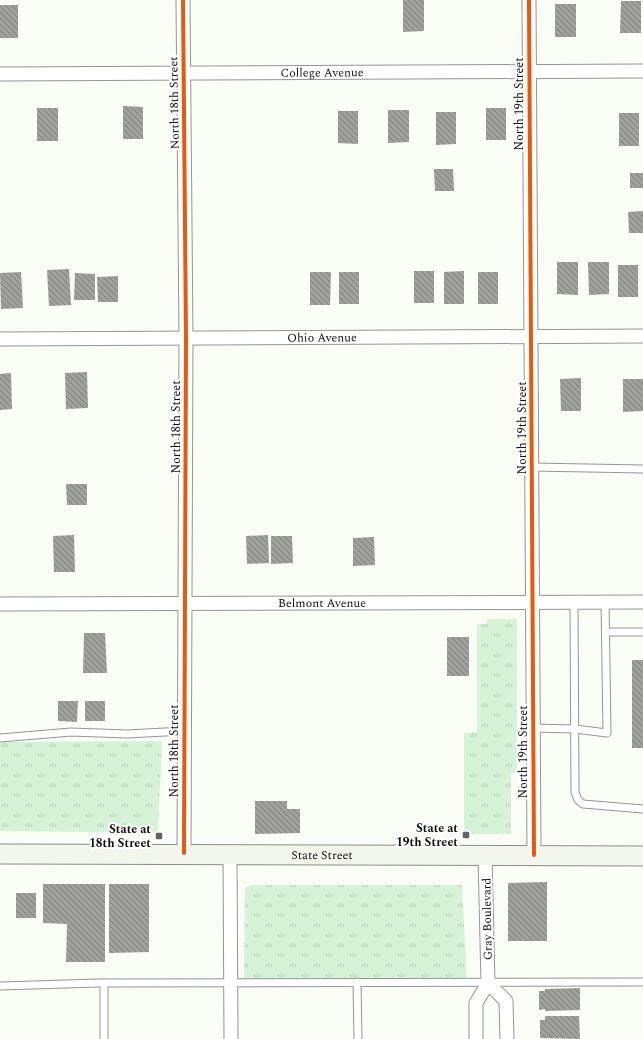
<svg xmlns="http://www.w3.org/2000/svg" width="643" height="1039" font-family="Spectral,serif">
<style>
.grass{fill:url(#grass-tufts)}
.building{fill:url(#building-back-hatch)}
.lines{fill:none;stroke-linecap:round;stroke-linejoin:round}
.lane-casing{stroke:#959694;stroke-width:9}
.street-casing{stroke:#959694;stroke-width:15}
.secondary-casing{stroke:#8c8d8a;stroke-width:21}
.lane{stroke:#fefffe;stroke-width:7}
.street{stroke:#fefffe;stroke-width:13}
.secondary{stroke:#f2f6eb;stroke-width:19}
.cycleway-casing{stroke:#fff;stroke-width:6}
.cycleway{stroke:#e8590c;stroke-width:4}
.poi-dot{fill:#626360;stroke:#fff;stroke-width:1.5}
.labels{text-anchor:middle;stroke-width:4;stroke-linejoin:round;paint-order:stroke}
.street-label{font-size:12px;fill:#101010;stroke:#fff}
.poi-label{font-size:12px;font-weight:bold;fill:#101010;stroke:#fff;text-anchor:end}
</style>
<defs>
<pattern id="grass-tufts" width="24" height="20" patternUnits="userSpaceOnUse"><rect width="24" height="20" fill="#d7f3d7"/><path d="M3 7l-1-3M5 7V3M7 7l1-3M15 17l-1-3M17 17v-4M19 17l1-3" fill="none" stroke="#b8cfb8"/></pattern>
<pattern id="building-back-hatch" width="6" height="6" patternUnits="userSpaceOnUse"><rect width="6" height="6" fill="#9fa09b"/><path d="M-1 5l2 2M0 0l6 6M5-1l2 2" fill="none" stroke="#80817d"/></pattern>
</defs>
<rect width="100%" height="100%" fill="#fafcf6"/>
<g class="grass">
<polygon points="487,619 517,619 517,773 511,773 511,834 464,834 464,733 477,732 477,624 487,624"/>
<polygon points="162,741 158,833 0,831 0,742"/>
<polygon points="251,885 462,885 467,978 244,979 245,888"/>
</g>
<g class="building">
<polygon points="403,0 424,0 424,31 403,32"/>
<polygon points="621,1 641,1 641,33 620,33"/>
<rect x="555" y="4" width="21" height="33"/>
<rect x="0" y="5" width="18" height="33"/>
<polygon points="123,106 143,107 143,139 123,139"/>
<rect x="37" y="108" width="21" height="33"/>
<rect x="486" y="108" width="20" height="32"/>
<polygon points="388,110 409,110 409,142 388,143"/>
<polygon points="338,111 358,111 358,144 338,143"/>
<polygon points="436,112 456,112 456,144 436,145"/>
<rect x="619" y="113" width="20" height="33"/>
<polygon points="434,169 453,169 454,191 435,191"/>
<rect x="630" y="173" width="13" height="15"/>
<polygon points="643,211 643,233 629,233 628,212"/>
<polygon points="557,262 578,262 578,295 557,294"/>
<polygon points="588,262 609,262 609,294 589,295"/>
<rect x="618" y="265" width="20" height="32"/>
<polygon points="69,269 71,305 49,306 47,270"/>
<rect x="414" y="271" width="20" height="32"/>
<polygon points="464,271 464,304 444,304 444,272"/>
<polygon points="21,272 23,308 1,309 0,273"/>
<polygon points="310,272 331,272 330,305 310,305"/>
<rect x="339" y="272" width="20" height="32"/>
<rect x="478" y="272" width="20" height="32"/>
<polygon points="75,273 95,274 95,300 74,300"/>
<polygon points="118,276 118,302 98,302 97,277"/>
<polygon points="87,372 88,408 66,409 65,373"/>
<polygon points="11,373 12,409 0,410 0,374"/>
<polygon points="581,378 581,411 561,411 560,379"/>
<polygon points="623,379 643,379 643,411 623,412"/>
<polygon points="66,484 87,484 87,505 67,505"/>
<polygon points="74,535 75,572 54,572 53,536"/>
<polygon points="268,535 269,563 247,564 246,536"/>
<polygon points="271,536 292,536 293,563 271,564"/>
<polygon points="374,537 375,565 353,566 353,538"/>
<polygon points="84,633 105,633 107,673 83,673"/>
<rect x="447" y="637" width="22" height="39"/>
<rect x="632" y="660" width="11" height="88"/>
<polygon points="58,701 78,701 77,722 58,721"/>
<rect x="85" y="701" width="20" height="20"/>
<polygon points="255,801 287,801 287,809 300,809 300,833 255,834"/>
<polygon points="547,882 547,941 508,941 508,883"/>
<polygon points="43,884 105,884 105,962 66,962 67,924 43,923"/>
<polygon points="109,884 149,884 149,952 109,953"/>
<rect x="16" y="893" width="20" height="25"/>
<polygon points="580,988 580,1010 545,1011 545,1009 539,1010 539,991 545,991 545,989"/>
<polygon points="545,1016 579,1016 580,1039 540,1038 540,1020 545,1020"/>
</g>
<g class="lines">
<g class="lane-casing">
<g id="lane">
<polyline points="532,467 643,469"/>
<polyline points="574,602 575,792 578,800 583,804 643,809"/>
<polyline points="606,632 643,632"/>
<polyline points="533,728 575,729 607,733 605,602"/>
<polyline points="0,738 71,732 127,734 184,731"/>
<polyline points="357,982 358,1039"/>
<polyline points="104,983 104,1039"/>
<polyline points="0,986 98,983 643,982"/>
</g>
</g>
<g class="street-casing">
<g id="street">
<polyline points="183,0 186,338 184,853"/>
<polyline points="529,0 534,855"/>
<path id="s1" d="M0,74L643,71"/>
<path id="s2" d="M0,339L643,336"/>
<path id="s3" d="M0,604L643,602"/>
<polyline points="230,853 231,1039"/>
<polyline points="488,983 506,1001 507,1039"/>
<polyline points="476,1039 476,1003 488,983 485,856"/>
</g>
</g>
<g class="secondary-casing">
<g id="secondary">
<path id="s4" d="M0,854L643,856"/>
</g>
</g>
<use href="#lane" class="lane"/>
<use href="#street" class="street"/>
<use href="#secondary" class="secondary"/>
<g class="cycleway-casing">
<g id="cycleway">
<polyline points="183,0 186,338 184,853"/>
<polyline points="529,0 534,855"/>
</g>
</g>
<use href="#cycleway" class="cycleway"/>
</g>
<g class="poi-dot">
<rect x="462" y="831" width="8" height="8" rx="2"/>
<rect x="155" y="832" width="8" height="8" rx="2"/>
</g>
<g class="labels">
<g class="street-label">
<text dy="4" stroke="none"><textPath href="#s1" startOffset="322">College Avenue</textPath></text>
<text transform="translate(174 103) rotate(-91)" y="4">North 18th Street</text>
<text transform="translate(519 104) rotate(-90)" y="4">North 19th Street</text>
<text dy="4" stroke="none"><textPath href="#s2" startOffset="322">Ohio Avenue</textPath></text>
<text transform="translate(176 427) rotate(-90)" y="4">North 18th Street</text>
<text transform="translate(522 428) rotate(-90)" y="4">North 19th Street</text>
<text dy="4" stroke="none"><textPath href="#s3" startOffset="322">Belmont Avenue</textPath></text>
<text transform="translate(174 751) rotate(-90)" y="4">North 18th Street</text>
<text transform="translate(523 752) rotate(-90)" y="4">North 19th Street</text>
<text dy="4" stroke="none"><textPath href="#s4" startOffset="322">State Street</textPath></text>
<text transform="translate(487 919) rotate(-91)" y="4">Gray Boulevard</text>
</g>
<g class="poi-label">
<text x="458" y="832">State at<tspan x="458" dy="14">19th Street</tspan></text>
<text x="151" y="833">State at<tspan x="151" dy="14">18th Street</tspan></text>
</g>
</g>
</svg>
